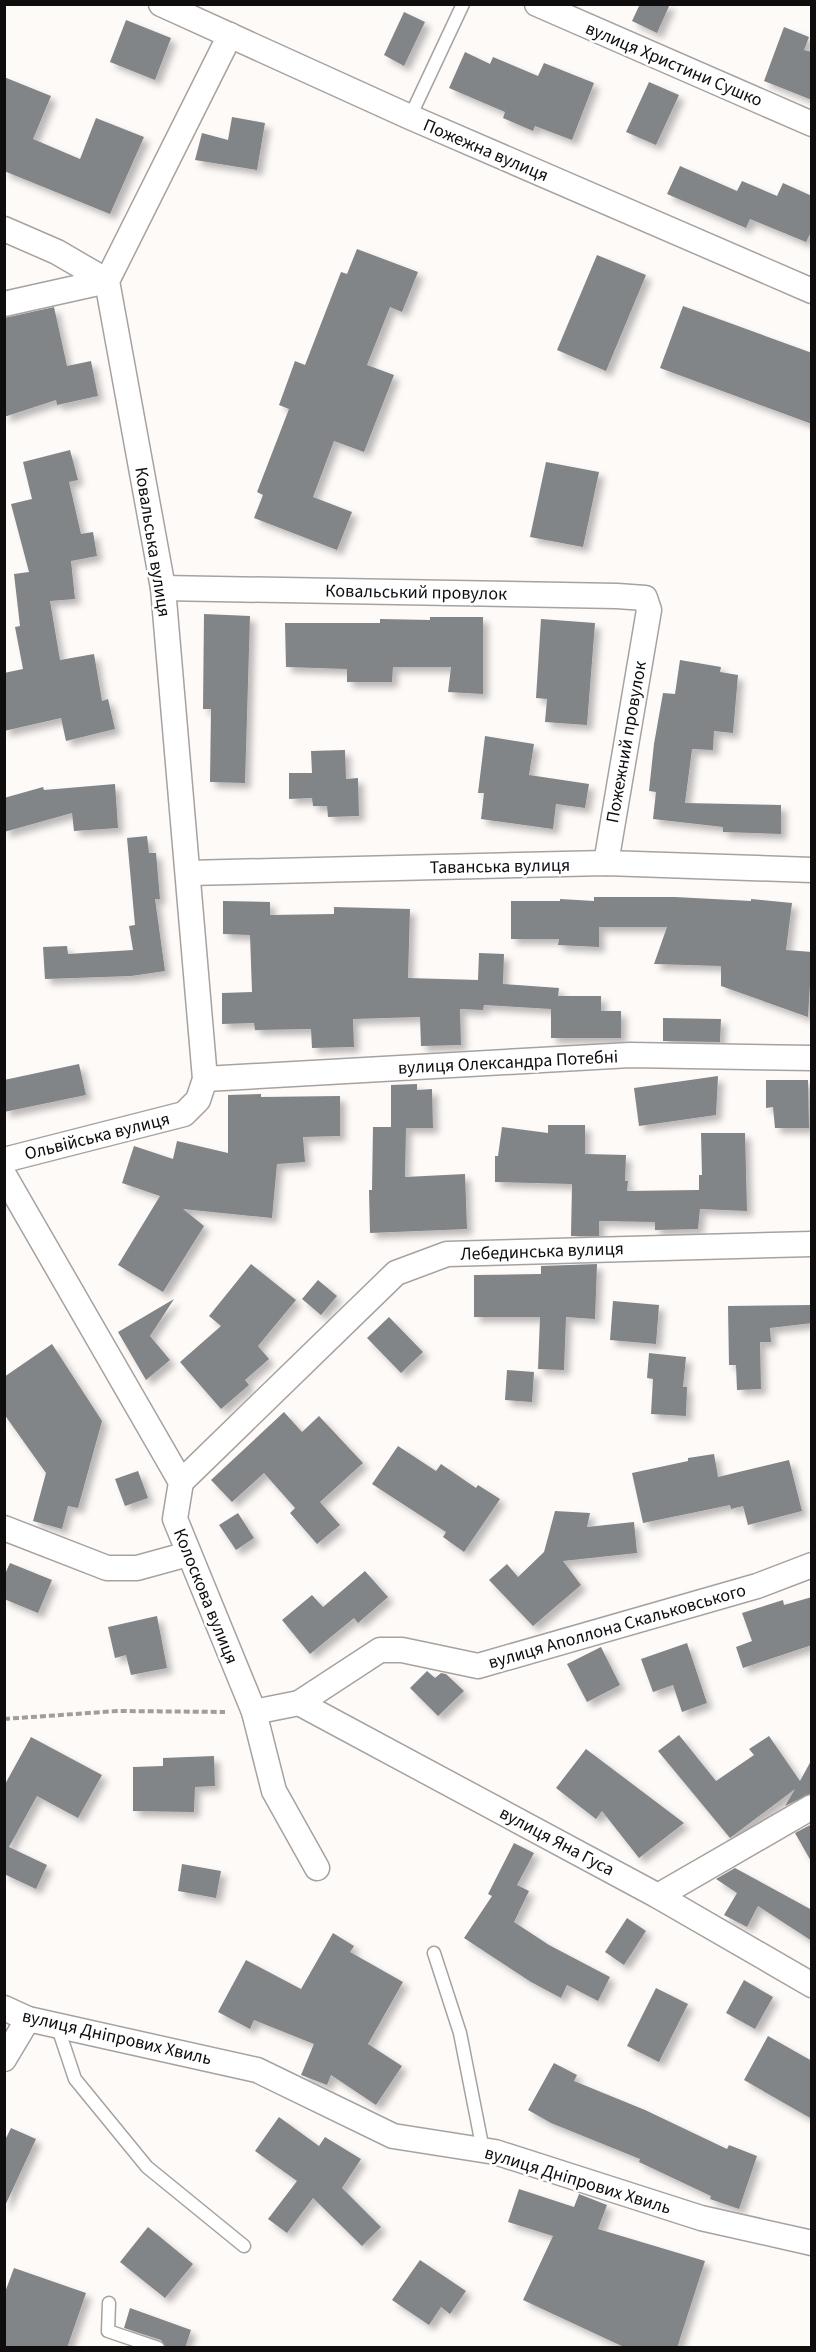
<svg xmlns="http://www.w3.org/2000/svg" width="816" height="2352" font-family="'Source Sans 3',sans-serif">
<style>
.building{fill:#818587;filter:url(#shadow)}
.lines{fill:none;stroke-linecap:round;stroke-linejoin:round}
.service-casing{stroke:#a6a2a0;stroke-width:15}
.minor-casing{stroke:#a6a2a0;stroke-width:27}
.path{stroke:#a09d9c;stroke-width:4;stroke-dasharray:6 3;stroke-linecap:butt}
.service{stroke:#fff;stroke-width:12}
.minor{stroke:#fff;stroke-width:24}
.labels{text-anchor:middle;stroke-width:5;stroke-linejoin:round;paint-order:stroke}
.street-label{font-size:18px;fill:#0f0d0d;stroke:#fff}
</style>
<defs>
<filter id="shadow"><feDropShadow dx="5.5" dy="5.5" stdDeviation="3" flood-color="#0004"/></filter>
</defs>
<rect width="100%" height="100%" fill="#fefaf8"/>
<g class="building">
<polygon points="640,4 670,4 657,33 632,21"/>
<polygon points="404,12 425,22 404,66 384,55"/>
<polygon points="126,20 171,38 155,80 110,62"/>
<polygon points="784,27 809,37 804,50 812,52 812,100 764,81"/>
<polygon points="465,52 490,64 493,57 538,76 544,63 594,83 572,140 535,126 533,131 503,118 505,112 449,88"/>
<polygon points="4,77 51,96 33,139 80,159 96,118 144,137 110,214 4,171"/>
<polygon points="649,82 679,95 656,145 626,132"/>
<polygon points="232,117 265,123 257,170 195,160 202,133 228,140"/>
<polygon points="680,166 737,191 742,181 777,196 783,183 812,196 812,230 806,242 750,219 746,228 667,194"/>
<polygon points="357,249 418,272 402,312 390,307 367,365 394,375 364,452 334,441 313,497 352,512 337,550 254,518 263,495 257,492 289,409 279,405 295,361 305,365 341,272 347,274"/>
<polygon points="597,255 646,275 606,371 557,350"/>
<polygon points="683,306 812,353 812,424 660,368"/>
<polygon points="54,307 67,366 91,361 98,396 57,405 56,400 4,417 4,318"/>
<polygon points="70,450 78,480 69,482 81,534 93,532 97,556 71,561 75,599 50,601 60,660 94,654 102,701 108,699 115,729 66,741 61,718 4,731 4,673 23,669 15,627 20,626 14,574 29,572 11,504 32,499 23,462"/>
<polygon points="546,462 599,472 583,547 530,537"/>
<polygon points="204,614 250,616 245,783 210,782 211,709 203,709"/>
<polygon points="430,617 483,617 483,694 448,692 451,667 393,667 392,682 347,682 347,669 286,667 285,623 380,623 380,619 430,620"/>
<polygon points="541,619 595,623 587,725 545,722 547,699 536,698"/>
<polygon points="680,660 721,667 720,672 738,675 733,733 714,731 713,750 692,749 685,803 781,805 781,834 723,832 723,827 653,819 656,792 649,791 654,744 663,693 675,694"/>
<polygon points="485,736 534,744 529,775 589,784 585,808 556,804 553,829 481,819 484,793 478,793"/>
<polygon points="345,750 346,779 358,778 359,816 328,817 327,806 313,806 312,798 289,799 289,773 312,773 311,751"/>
<polygon points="115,784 118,828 74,831 72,813 4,832 4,798 43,787 44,790"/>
<polygon points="147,836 149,853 156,853 160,899 155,899 165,971 131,976 45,979 43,947 67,946 68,954 133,950 129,926 135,925 127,838"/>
<polygon points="594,897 675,897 751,901 751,899 792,903 786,950 812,952 808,1017 721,986 721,966 654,964 667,927 599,927 599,947 558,945 559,939 511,939 511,901 560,901 560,899 594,901"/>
<polygon points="223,901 270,902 270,915 334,914 334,907 410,909 408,978 478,980 479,953 504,954 503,984 559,988 558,996 601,996 601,1011 621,1011 621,1038 551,1038 551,1009 484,1005 483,1010 460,1009 461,1045 421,1046 420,1017 353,1019 354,1047 312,1048 311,1029 255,1030 254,1023 222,1024 222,993 252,992 250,935 223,934"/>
<polygon points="663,1018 721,1019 720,1042 663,1041"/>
<polygon points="79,1064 86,1095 4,1112 4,1080"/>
<polygon points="718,1076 716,1115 639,1126 634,1088"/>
<polygon points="766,1080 808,1080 809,1128 775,1128 773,1107 766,1108"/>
<polygon points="417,1084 417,1090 432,1089 433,1128 406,1128 405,1177 465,1174 467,1229 370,1233 369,1190 372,1190 373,1127 391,1127 391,1085"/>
<polygon points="261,1094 261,1097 340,1096 340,1136 303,1137 305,1162 277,1164 272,1218 183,1209 204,1226 163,1292 118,1265 160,1196 122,1183 134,1146 173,1159 177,1141 228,1153 228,1095"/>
<polygon points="548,1125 585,1125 585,1154 626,1155 625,1181 628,1181 627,1191 699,1190 699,1175 702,1175 701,1133 745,1133 747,1211 700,1209 698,1229 655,1230 655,1222 599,1221 599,1236 571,1236 572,1184 495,1182 495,1156 498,1156 502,1127 548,1133"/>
<polygon points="251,1264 296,1300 258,1346 269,1359 245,1380 249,1385 221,1409 180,1362 221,1326 209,1316"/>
<polygon points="597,1264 595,1319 566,1317 564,1370 538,1369 540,1317 474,1317 474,1275 541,1274 541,1266"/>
<polygon points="318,1280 337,1296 321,1315 302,1299"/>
<polygon points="174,1299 150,1336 170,1360 146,1380 118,1332"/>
<polygon points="613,1301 659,1305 656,1344 610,1340"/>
<polygon points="812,1305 812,1323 770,1328 771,1342 760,1342 761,1389 737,1390 736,1365 729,1365 728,1306"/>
<polygon points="389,1317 423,1352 401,1373 367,1338"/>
<polygon points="52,1344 102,1421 78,1508 68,1506 62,1529 33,1521 46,1473 4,1414 4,1377"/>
<polygon points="649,1353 686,1357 683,1387 687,1387 686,1416 651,1414 653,1379 647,1378"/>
<polygon points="507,1370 534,1372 532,1402 505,1400"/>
<polygon points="284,1412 302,1432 319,1416 363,1463 320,1502 340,1525 317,1544 290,1513 295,1508 264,1473 232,1502 211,1480"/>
<polygon points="398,1446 436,1471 441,1464 476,1488 478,1485 500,1499 464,1552 443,1537 446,1532 372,1484"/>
<polygon points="714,1454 718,1477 789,1460 802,1511 748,1525 743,1506 731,1509 730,1505 643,1523 632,1473 688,1461 688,1458"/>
<polygon points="138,1471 148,1498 125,1506 115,1479"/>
<polygon points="555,1511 590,1513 587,1527 634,1522 637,1553 563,1561 581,1585 533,1626 489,1580 507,1564 518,1577 544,1552"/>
<polygon points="238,1513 254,1538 236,1550 219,1525"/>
<polygon points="10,1563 52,1580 38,1613 4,1599 4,1576"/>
<polygon points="365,1571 388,1597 358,1623 354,1618 310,1654 282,1620 312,1595 323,1607"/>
<polygon points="812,1597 812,1645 743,1668 736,1647 752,1641 742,1613 783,1600 784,1605"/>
<polygon points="157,1616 167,1668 131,1675 126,1655 115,1658 108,1627"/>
<polygon points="687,1643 707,1703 682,1712 673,1685 653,1692 641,1659"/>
<polygon points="601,1647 620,1685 587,1702 567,1664"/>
<polygon points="427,1671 435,1678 441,1673 446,1674 464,1691 438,1716 410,1688"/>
<polygon points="679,1735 716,1781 754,1755 749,1749 769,1736 800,1781 812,1759 812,1793 785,1806 795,1789 730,1838 658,1751"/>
<polygon points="31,1737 102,1775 78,1818 37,1796 9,1847 47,1865 36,1889 4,1874 4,1786"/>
<polygon points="586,1749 684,1823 639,1858 602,1811 596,1819 556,1788"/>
<polygon points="214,1756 215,1786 195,1787 194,1812 133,1811 133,1767 163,1766 163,1758"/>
<polygon points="812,1824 812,1863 795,1833"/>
<polygon points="514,1843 534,1853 517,1885 529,1891 514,1922 549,1945 610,1977 598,2001 567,1985 561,1998 531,1982 464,1938 492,1896 488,1894"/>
<polygon points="182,1864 221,1871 216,1898 178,1891"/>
<polygon points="735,1868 812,1910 812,1941 758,1906 747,1927 724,1915 737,1893 716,1879"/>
<polygon points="627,1918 646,1931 624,1965 605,1952"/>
<polygon points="333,1933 354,1946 350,1952 403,1982 368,2044 402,2066 376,2105 331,2075 327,2085 301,2075 314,2044 254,2020 250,2029 218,2012 246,1960 301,1989"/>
<polygon points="744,1980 773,1997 755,2029 726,2013"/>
<polygon points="656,1988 688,2004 659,2062 627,2046"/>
<polygon points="768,2036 812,2061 812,2119 744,2080"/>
<polygon points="554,2063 577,2075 574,2081 645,2110 727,2149 729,2145 757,2156 739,2209 710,2199 711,2196 639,2162 640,2159 551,2123 528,2110"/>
<polygon points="279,2117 319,2146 325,2137 361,2159 342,2188 381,2227 362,2246 313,2198 287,2233 268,2219 297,2181 255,2151"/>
<polygon points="11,2128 36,2139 4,2208 4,2142"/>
<polygon points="519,2189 574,2207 579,2194 607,2205 598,2229 705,2261 677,2348 626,2348 523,2300 553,2236 508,2222"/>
<polygon points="148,2227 193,2264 165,2298 120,2262"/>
<polygon points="420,2260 466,2291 450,2314 441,2307 429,2325 392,2300"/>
<polygon points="14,2268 86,2293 67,2348 4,2348 4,2295"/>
<polygon points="130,2308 191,2330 185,2348 166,2348 161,2340 124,2328"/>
</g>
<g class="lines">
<g class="service-casing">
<g id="service">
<polyline points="410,117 463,4"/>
<polyline points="434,1953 460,2033 483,2150"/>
<polyline points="57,2025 75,2079 147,2167 244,2246"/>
<polyline points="109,2303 108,2331 158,2348"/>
</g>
</g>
<g class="minor-casing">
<g id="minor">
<polyline points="161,4 410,117 812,291"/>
<polyline points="537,4 812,124"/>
<polyline points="4,229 57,252 107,281"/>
<polyline points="4,304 107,281"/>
<polyline points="163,588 617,596 645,598 649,610 606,863"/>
<polyline points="188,873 606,863 812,870"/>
<polyline points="205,1079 630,1055 812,1058"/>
<polyline points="4,1160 184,1114 198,1100 205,1079 163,588 107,281 230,35"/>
<polyline points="4,1175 181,1482 175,1519 254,1712 274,1791 317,1868"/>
<polyline points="181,1482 396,1273 447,1254 812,1244"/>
<polyline points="4,1528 107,1568 137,1568 188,1554"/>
<polyline points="299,1703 658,1896 812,1985"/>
<polyline points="254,1712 299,1703 380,1650 402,1650 478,1666 757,1586 812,1565"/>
<polyline points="658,1896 812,1807"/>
<polyline points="4,2008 28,2019 257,2070 393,2136 495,2152 701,2218 812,2243"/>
<polyline points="4,2059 28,2019"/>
</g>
</g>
<polyline class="path" points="4,1719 117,1711 225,1712"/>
<use href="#service" class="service"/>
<use href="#minor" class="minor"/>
</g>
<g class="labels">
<g class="street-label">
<text transform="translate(674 64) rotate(23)" y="6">вулиця Христини Сушко</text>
<text transform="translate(486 150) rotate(23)" y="6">Пожежна вулиця</text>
<text transform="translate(153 542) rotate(81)" y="6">Ковальська вулиця</text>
<text transform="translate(416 592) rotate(1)" y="6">Ковальський провулок</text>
<text transform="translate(626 742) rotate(-80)" y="6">Пожежний провулок</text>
<text transform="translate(500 866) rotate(-1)" y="6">Таванська вулиця</text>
<text transform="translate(508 1062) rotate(-3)" y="6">вулиця Олександра Потебні</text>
<text transform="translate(97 1136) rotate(-14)" y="6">Ольвійська вулиця</text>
<text transform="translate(542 1251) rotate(-2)" y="6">Лебединська вулиця</text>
<text transform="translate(206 1596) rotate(68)" y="6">Колоскова вулиця</text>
<text transform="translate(617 1626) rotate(-16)" y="6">вулиця Аполлона Скальковського</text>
<text transform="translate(557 1841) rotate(28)" y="6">вулиця Яна Гуса</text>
<text transform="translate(117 2037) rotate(13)" y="6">вулиця Дніпрових Хвиль</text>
<text transform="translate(578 2180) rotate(17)" y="6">вулиця Дніпрових Хвиль</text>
</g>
</g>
<rect width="816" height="2352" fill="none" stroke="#0f0d0d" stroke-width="12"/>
</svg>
